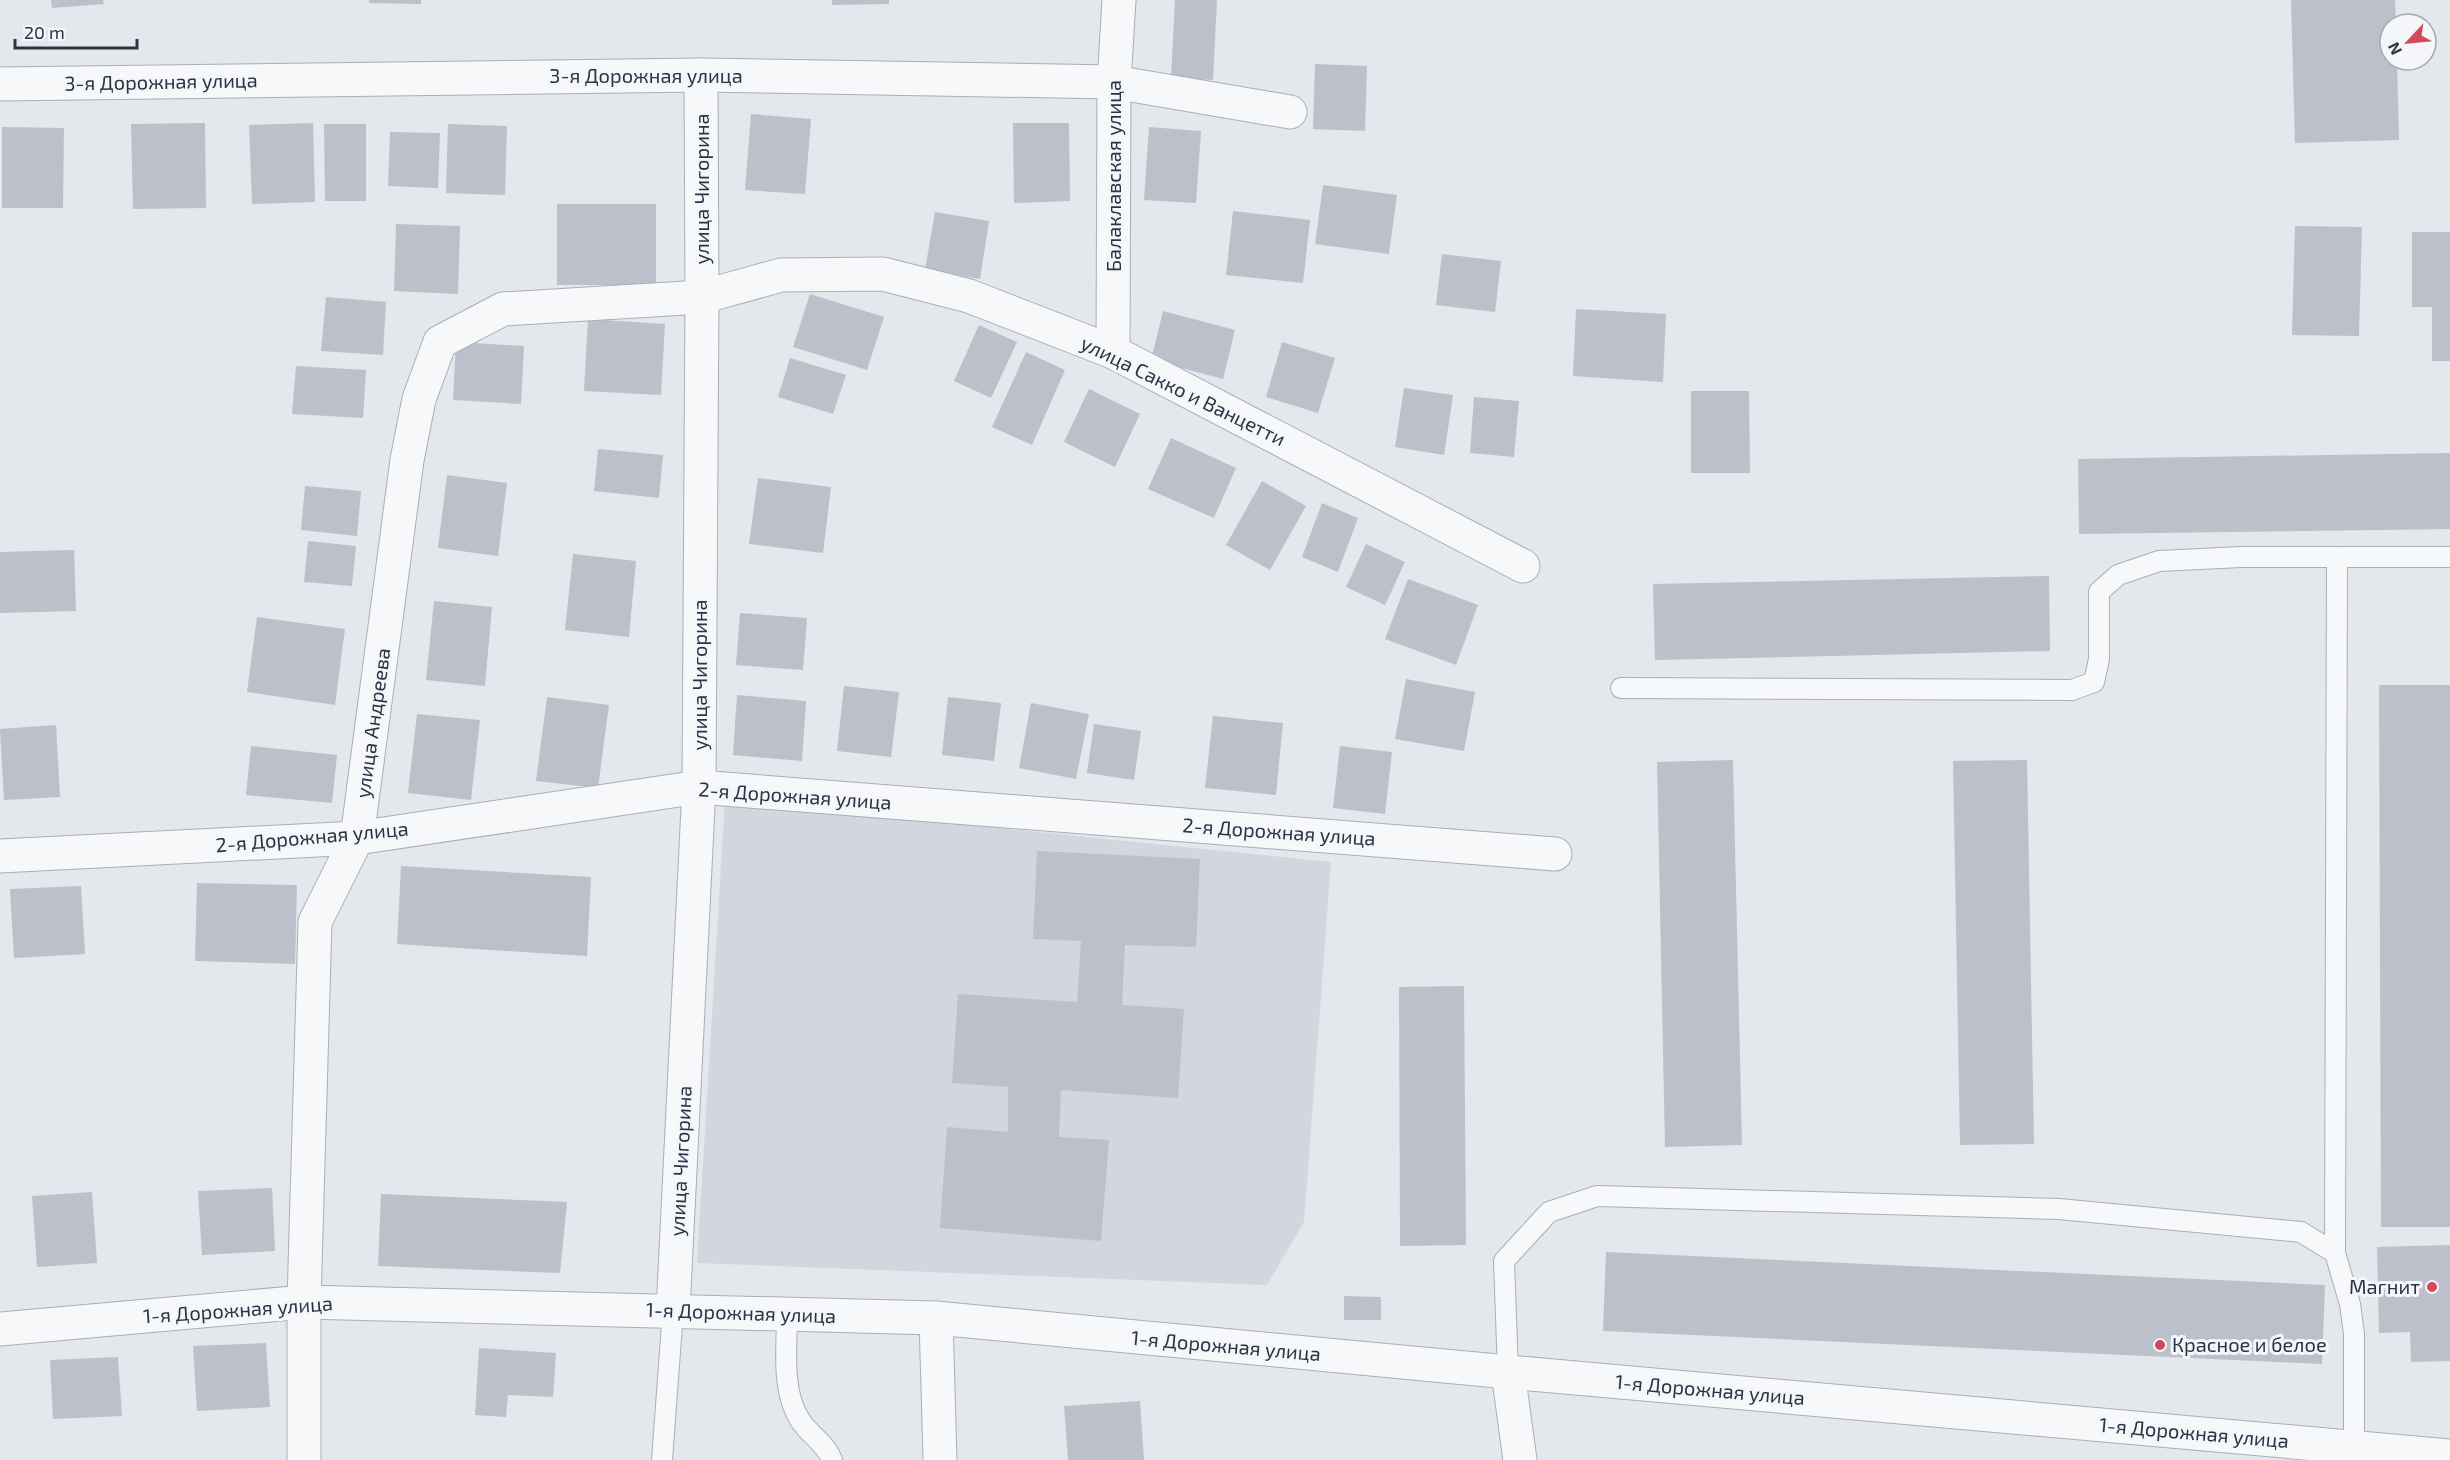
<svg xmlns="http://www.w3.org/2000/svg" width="2450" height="1460" font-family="'Exo 2',sans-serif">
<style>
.built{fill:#d2d6de}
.building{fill:#bbc0ca}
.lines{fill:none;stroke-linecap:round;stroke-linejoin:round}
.lane-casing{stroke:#a9aeb7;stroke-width:22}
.street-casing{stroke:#a9aeb7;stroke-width:35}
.lane{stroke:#f7f8fa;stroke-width:20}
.street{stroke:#f7f8fa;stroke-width:33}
.poi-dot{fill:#d1495b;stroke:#f4f6f9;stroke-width:2}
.labels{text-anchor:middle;stroke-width:6;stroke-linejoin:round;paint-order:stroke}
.street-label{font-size:20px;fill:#2b3445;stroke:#f4f6f9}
.poi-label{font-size:20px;fill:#2b3445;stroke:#f4f6f9;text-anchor:end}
</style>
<rect width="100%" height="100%" fill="#e4e7ec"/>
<polygon class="built" points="725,800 1331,862 1304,1222 1267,1285 697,1263"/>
<g class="building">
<polygon points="51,0 103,0 104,4 52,8"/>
<polygon points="369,0 421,0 421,4 369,3"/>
<polygon points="832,0 889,0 889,4 832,5"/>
<polygon points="1175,0 1217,0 1213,80 1171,78"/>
<polygon points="2291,0 2395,0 2396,24 2390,24 2390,60 2397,60 2399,140 2295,143"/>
<polygon points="1315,64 1367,66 1365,131 1313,129"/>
<polygon points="751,114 811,119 805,194 745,190"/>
<polygon points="205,123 206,208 133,209 131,124"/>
<polygon points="313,123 315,202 252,204 249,125"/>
<polygon points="1013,123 1069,123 1070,201 1014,203"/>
<polygon points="324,124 366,124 366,201 325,201"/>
<polygon points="448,124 507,126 505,195 446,193"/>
<polygon points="2,127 64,128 63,208 2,208"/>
<polygon points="1149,127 1201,131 1196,203 1144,200"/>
<polygon points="390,132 440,133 438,188 388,186"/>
<polygon points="1323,185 1397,195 1389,254 1315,244"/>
<rect x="557" y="204" width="99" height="81"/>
<polygon points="1233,211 1310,220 1303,283 1226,275"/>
<polygon points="935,212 989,221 980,279 925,270"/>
<polygon points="396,224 460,226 458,294 394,291"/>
<polygon points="2295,226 2362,227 2359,336 2292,335"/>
<polygon points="2412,232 2450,232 2450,361 2432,361 2432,307 2412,307"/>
<polygon points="1442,254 1501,261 1495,312 1436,305"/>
<polygon points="810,294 884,317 867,370 793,347"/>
<polygon points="326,297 386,302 383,355 321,351"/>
<polygon points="1576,309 1666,314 1663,382 1573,376"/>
<polygon points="1163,311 1235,330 1223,379 1151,360"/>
<polygon points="588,319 665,324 661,395 584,391"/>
<polygon points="979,325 1017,342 991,398 954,381"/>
<polygon points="456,342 524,346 521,404 453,400"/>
<polygon points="1282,342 1335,358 1318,413 1266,397"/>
<polygon points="1026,352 1065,370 1032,445 992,427"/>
<polygon points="790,358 846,375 833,414 778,397"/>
<polygon points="296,366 366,370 363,418 292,414"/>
<polygon points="1404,388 1453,395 1444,455 1395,447"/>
<polygon points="1089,389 1140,414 1115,467 1064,442"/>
<polygon points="1691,391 1749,391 1750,473 1691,473"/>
<polygon points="1474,397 1519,401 1514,457 1470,453"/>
<polygon points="1171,438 1236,468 1214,518 1148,489"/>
<polygon points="598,449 663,455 659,498 594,491"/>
<polygon points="2450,453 2450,529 2079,534 2078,459"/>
<polygon points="447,475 507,483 498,556 438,548"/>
<polygon points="758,478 831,487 823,553 749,544"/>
<polygon points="1262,481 1306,506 1270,570 1226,545"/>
<polygon points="305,486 361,491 357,536 301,530"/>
<polygon points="1322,503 1358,518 1338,572 1302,557"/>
<polygon points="308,541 356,546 352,586 304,582"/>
<polygon points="1366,544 1405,562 1385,605 1346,587"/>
<polygon points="74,550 76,611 0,613 0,552"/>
<polygon points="573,554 636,561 629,637 565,630"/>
<polygon points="2049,576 2050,651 1655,660 1653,584"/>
<polygon points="1408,579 1478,605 1456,665 1385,639"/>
<polygon points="434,601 492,607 485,686 426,680"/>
<polygon points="740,613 807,618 803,670 736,665"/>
<polygon points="257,617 345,629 335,705 247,692"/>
<polygon points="1406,679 1475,692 1464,751 1395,739"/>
<polygon points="2379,685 2450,685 2450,1227 2381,1227"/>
<polygon points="844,686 899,692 891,757 837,751"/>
<polygon points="737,695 806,701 802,761 733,755"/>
<polygon points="547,697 609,705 598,788 536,781"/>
<polygon points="948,697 1001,703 994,761 942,755"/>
<polygon points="1031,703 1089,714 1076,779 1019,768"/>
<polygon points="417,714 480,720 471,800 408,793"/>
<polygon points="1213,716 1283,723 1276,795 1205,788"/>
<polygon points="1094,724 1141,731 1134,780 1087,773"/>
<polygon points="56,725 60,797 4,800 0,729"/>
<polygon points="251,746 337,755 332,803 246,795"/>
<polygon points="1340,746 1392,752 1385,814 1333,808"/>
<polygon points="1733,760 1742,1145 1665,1147 1657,762"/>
<polygon points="2027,760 2034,1144 1960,1145 1953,761"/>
<polygon points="1037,851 1200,859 1196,947 1125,945 1122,1005 1184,1009 1178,1098 1061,1090 1059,1137 1109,1140 1101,1241 940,1228 947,1127 1008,1132 1008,1087 952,1083 958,994 1077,1002 1081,941 1033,939"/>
<polygon points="401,866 591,877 587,956 397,944"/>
<polygon points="197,883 297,885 295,964 195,961"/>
<polygon points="81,886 85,954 14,958 10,889"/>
<polygon points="1464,986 1466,1245 1400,1246 1399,987"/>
<polygon points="272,1188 275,1251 202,1255 198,1191"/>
<polygon points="92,1192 97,1263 37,1267 32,1196"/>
<polygon points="381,1194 567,1202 560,1273 378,1266"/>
<polygon points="2450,1245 2450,1361 2411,1362 2410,1332 2379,1333 2377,1247"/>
<polygon points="1606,1252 2325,1285 2322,1364 1603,1331"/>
<polygon points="1344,1296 1381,1297 1381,1320 1344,1320"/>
<polygon points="266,1343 270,1407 197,1411 193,1346"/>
<polygon points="479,1348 556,1353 553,1397 508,1395 506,1417 475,1415"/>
<polygon points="118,1357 122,1416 53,1419 50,1360"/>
<polygon points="1140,1401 1144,1460 1068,1460 1064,1406"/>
</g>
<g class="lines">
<g class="lane-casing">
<g id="lane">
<polyline points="1621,688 2072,690 2094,682 2099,659 2099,592 2118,575 2159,561 2241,557 2450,557"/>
<polyline points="2335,1253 2337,557"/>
<path d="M787,1314C787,1347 781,1391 800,1420C809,1435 826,1443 832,1460"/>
<polyline points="1508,1372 1504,1261 1549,1212 1597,1196 2059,1209 2301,1232 2335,1253 2350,1304 2354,1334 2354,1447"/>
<polyline points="662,1460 673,1311"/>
</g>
</g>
<g class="street-casing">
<g id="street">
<polyline points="0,84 701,75 1114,82 1290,112"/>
<polyline points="1113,352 1114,82 1119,0"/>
<polyline points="0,856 357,838 699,787 1555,854"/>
<polyline points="673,1311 699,787 702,297 701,75"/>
<polyline points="936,1318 940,1460"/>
<polyline points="0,1329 304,1302 936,1318 1508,1372 2450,1456"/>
<polyline points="1508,1372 1520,1460"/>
<polyline points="304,1460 304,1302 315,922 357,838 407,460 419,399 440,342 503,309 702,297 781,275 883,274 969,296 1113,352 1523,566"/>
</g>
</g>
<use href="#lane" class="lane"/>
<use href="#street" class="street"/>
</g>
<g class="poi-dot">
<circle cx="2432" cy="1287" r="6"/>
<circle cx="2160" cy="1345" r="6"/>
</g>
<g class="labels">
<g class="street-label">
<text x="646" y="83">3-я Дорожная улица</text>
<text transform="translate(161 82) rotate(-1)" y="7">3-я Дорожная улица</text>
<text transform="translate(1114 176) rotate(-90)" y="7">Балаклавская улица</text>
<text transform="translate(702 189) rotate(-90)" y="7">улица Чигорина</text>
<text transform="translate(1183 391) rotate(26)" y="7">улица Сакко и Ванцетти</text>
<text transform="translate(700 675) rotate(-90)" y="7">улица Чигорина</text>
<text transform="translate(373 723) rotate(-82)" y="7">улица Андреева</text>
<text transform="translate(795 796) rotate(4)" y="7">2-я Дорожная улица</text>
<text transform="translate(1279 832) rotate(4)" y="7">2-я Дорожная улица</text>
<text transform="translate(312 837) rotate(-5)" y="7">2-я Дорожная улица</text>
<text transform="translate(681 1161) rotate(-87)" y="7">улица Чигорина</text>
<text transform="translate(238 1310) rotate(-4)" y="7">1-я Дорожная улица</text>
<text transform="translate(741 1313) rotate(2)" y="7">1-я Дорожная улица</text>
<text transform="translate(1226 1346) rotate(5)" y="7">1-я Дорожная улица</text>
<text transform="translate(1710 1390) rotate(5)" y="7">1-я Дорожная улица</text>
<text transform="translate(2194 1433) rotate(5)" y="7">1-я Дорожная улица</text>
</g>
<g class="poi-label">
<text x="2420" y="1294">Магнит</text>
<text x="2172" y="1352" text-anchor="start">Красное и белое</text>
</g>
</g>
<g transform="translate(2408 42) rotate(244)"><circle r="28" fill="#f4f6f9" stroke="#a4a8b1" stroke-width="1.5"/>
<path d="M0-4.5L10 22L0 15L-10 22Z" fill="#d1495b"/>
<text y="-9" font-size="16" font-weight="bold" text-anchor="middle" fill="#2b3445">N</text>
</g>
<path d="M15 39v9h122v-9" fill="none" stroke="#2b3445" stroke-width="3"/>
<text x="24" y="39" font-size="18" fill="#2b3445" stroke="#f4f6f9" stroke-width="4.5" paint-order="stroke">20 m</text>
</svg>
